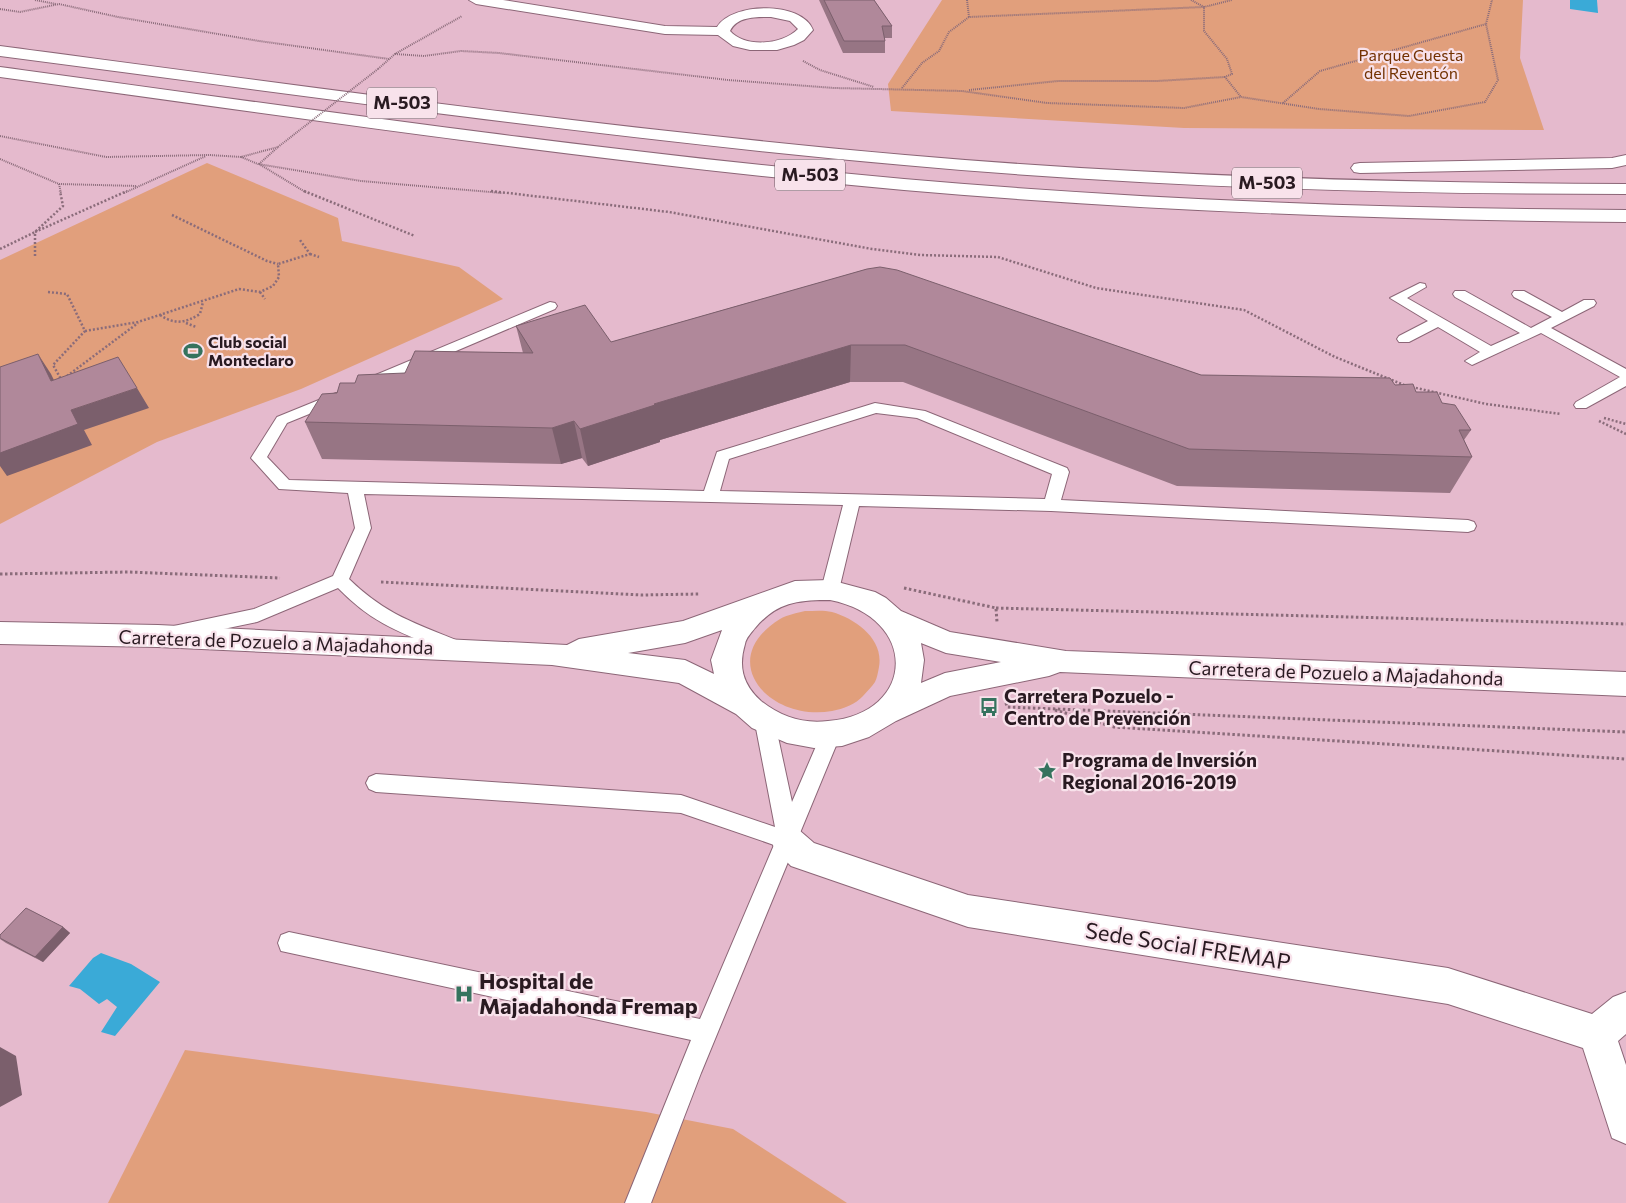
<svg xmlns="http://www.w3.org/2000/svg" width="1626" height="1203" font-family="Commissioner,sans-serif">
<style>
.green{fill:#e19f7c}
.water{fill:#3aaad7}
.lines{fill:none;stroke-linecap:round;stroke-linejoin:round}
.service-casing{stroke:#8c6677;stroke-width:2}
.minor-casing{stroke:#8c6677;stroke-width:2}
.tertiary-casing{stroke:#8c6677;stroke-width:2}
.motorway-casing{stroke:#8c6677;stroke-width:2}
.path-far2{stroke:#8a6c7a;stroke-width:2;stroke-dasharray:1 1;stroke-linecap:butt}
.path-far1{stroke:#8a6c7a;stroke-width:2.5;stroke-dasharray:2 2;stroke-linecap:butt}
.path{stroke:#8a6c7a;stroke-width:3;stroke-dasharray:2.5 2.5;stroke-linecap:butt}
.service{fill:#fff;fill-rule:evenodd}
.minor{fill:#fff;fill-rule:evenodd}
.tertiary{fill:#fff;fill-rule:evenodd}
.motorway{fill:#fff;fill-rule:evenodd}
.path-bridge{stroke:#8a6c7a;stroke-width:2;stroke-dasharray:1 1;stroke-linecap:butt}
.wall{fill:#977584}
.shaded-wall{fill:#7b5f6c}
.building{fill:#b0889a;stroke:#7b5f6c}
.labels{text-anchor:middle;stroke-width:4.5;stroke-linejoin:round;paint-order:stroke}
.far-park-label{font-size:16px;fill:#723100;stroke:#f8e2eb}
.far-poi-label{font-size:16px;font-weight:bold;fill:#291a21;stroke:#f8e2eb;text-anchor:start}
.shield{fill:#f8e2eb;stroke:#67565e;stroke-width:1}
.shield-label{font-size:18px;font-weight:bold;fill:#291a21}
.street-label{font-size:19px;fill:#291a21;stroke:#f8e2eb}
.poi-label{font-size:19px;font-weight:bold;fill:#291a21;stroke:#f8e2eb;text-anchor:start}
.near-street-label{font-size:22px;fill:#291a21;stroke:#f8e2eb}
.near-poi-label{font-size:22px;font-weight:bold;fill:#291a21;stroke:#f8e2eb;text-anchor:start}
</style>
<rect width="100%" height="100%" fill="#e5bacd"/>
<g class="green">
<polygon points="942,0 1523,0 1520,58 1544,130 1184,128 891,111 888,84"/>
<polygon points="207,163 338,218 342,241 459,267 503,299 301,389 157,442 0,524 0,260"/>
<path d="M805,611C814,611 824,610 832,612C856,619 884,639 879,667C878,672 877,678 875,682C872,687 867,691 863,696C856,704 843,709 832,711C769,722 714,660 780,619C787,615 797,613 805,611Z"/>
<polygon points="185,1050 646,1112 733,1129 847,1203 108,1203"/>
</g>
<g class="water">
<polygon points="1570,0 1597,0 1598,13 1570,9"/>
<polygon points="101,953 131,964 160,982 115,1036 101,1032 117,1007 107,999 99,1004 80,989 69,986 93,958"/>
</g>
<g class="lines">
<g class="service-casing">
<g id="service">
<polygon points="1420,283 1425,284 1426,287 1407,298 1491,346 1520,333 1455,297 1453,294 1455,291 1465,291 1531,328 1552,317 1514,297 1512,294 1514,291 1524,291 1562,312 1584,300 1594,300 1596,303 1594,306 1551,328 1626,369 1626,386 1586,408 1576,408 1574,405 1576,402 1620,377 1541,333 1472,365 1465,361 1480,352 1438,327 1409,342 1399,342 1397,339 1399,336 1428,321 1390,298"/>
<polygon points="550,302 555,303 557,306 555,309 376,385 366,385 364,382 366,379"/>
<path d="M336,393L341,395L343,398L341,401L287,423L267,457L289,480L704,491L717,452L875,403L925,411L1067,468L1069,472L1061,500L1468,520L1474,522L1476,526L1474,530L1468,532L1051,511L859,506L839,590L836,595L830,596L824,595L821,590L843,505L364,494L371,528L349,579C386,615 415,623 461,642L464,647L461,652L455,654L449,652C402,633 374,625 338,588L257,622L175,639L169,637L166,632L169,627L254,609L333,576L355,528L348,493L279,489L251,458L277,417ZM876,413L917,418L1052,474L1045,499L720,491L729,459Z"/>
<polygon points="765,715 772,717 775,723 792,802 823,730 830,728 837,730 840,736 701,1073 651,1203 625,1203 691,1040 281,951 278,943 281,935 289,932 700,1019 774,845 681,813 376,792 369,789 366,783 369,777 376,774 681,795 775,827 755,723 758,717"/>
</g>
</g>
<g class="minor-casing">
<g id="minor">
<path d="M469,0H503L665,26L717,27C732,2 802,1 813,30L804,40L794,45L777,50H750L733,46L718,35L665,34L476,4ZM771,17L790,21L798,29C782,45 745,48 730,31C737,16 757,17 771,17Z"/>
<polygon points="787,825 799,830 814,843 968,895 1448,968 1592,1014 1613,997 1626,992 1626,1034 1618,1041 1626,1065 1626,1144 1612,1138 1583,1048 1448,1004 968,927 791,866 775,850 771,840 775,830"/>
</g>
</g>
<g class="tertiary-casing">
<path id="tertiary" d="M830,580L875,592L886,598L901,611L950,632L1066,651L1626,672V696L1060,672L1049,676L950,696L896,721L869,737L842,746L814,748L787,743L752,728L736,714L679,683L552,665L158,647L0,644V622L158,625L567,645L579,639L683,621L795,581ZM830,600C920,618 916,714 828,721C803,724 781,717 761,701C743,685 738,667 745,644C746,638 751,633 755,628C777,602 798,600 830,600ZM722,630L711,660L714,674L685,660L628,653L685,643ZM921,643L946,653L1001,662L945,673L921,683L924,660Z"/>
</g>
<g class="motorway-casing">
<g id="motorway">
<path d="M0,46C301,86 602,128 905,155C1145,176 1385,183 1626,184V194C1385,194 1144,187 904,165C602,138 301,95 0,56Z"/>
<path d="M0,67C301,108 602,152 904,179C1145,200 1385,209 1626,210V222C1385,220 1144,211 904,190C602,163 301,118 0,77Z"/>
<polygon points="1626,155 1626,165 1612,168 1360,173 1354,172 1351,168 1354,164 1360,163 1612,158"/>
</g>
</g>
<g class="path-far2">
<polyline points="35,0 56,4"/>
<polyline points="967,0 969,17"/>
<polyline points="1191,0 1204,7 1204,31 1227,59 1232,74 1225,77 1241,97"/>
<polyline points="0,9 20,12 59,4 118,17 259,41 389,59"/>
<polyline points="395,54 424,56 461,51 499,53 728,80 834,88 962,91 1047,103 1184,108 1241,97 1319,109 1409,116 1485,102 1498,80 1486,24 1492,0"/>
<polyline points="803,61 820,70 874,87"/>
<polyline points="378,69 395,54 462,16"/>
<polyline points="902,88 922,63 939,51 949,32 969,17 1204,7 1232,0"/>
<polyline points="969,90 1058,81 1157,81 1225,77"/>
<polyline points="1283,103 1320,71 1486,24"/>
<polyline points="0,136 106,157 209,155 241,157 278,147 259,164"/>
<polyline points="241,157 258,164 361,181 502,193"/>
<polyline points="0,159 59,184 137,186"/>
<polyline points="259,164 307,193"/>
<polyline points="59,184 61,193"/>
<polyline points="124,193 206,156"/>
</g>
<g class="path-far1">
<polyline points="304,191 415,236"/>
<polyline points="491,191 669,212 872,249 921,255 998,257 1096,288 1244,310 1335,357 1404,385"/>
<polyline points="172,215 267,261 278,264"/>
<polyline points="0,249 35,232 63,206 60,191"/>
<polyline points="310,254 319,257"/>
<polyline points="35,256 35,232 127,191"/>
<polyline points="48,292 67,294 85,331 53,365 62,381"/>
<polyline points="260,292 265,299"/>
<path d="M160,315C175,325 185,323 200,314L203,302"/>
<polyline points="186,323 196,327"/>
<polyline points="85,331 138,322 239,289 260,292 273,286 279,277 278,264 310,254 300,240"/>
<polyline points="67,376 138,323"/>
<polyline points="1412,387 1486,404 1561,414"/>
<polyline points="1604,418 1626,424"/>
<polyline points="1599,421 1626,434"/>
</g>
<g class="path">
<polyline points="0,574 129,572 280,578"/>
<polyline points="381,582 641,595 699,594"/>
<polyline points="904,588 996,608 997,622"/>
<polyline points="996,608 1626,624"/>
<polyline points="1006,703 1007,707 1626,732"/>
<polyline points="1055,710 1114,727 1626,759"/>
</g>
<use href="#service" class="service"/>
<use href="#minor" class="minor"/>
<use href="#tertiary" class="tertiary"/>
<use href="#motorway" class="motorway"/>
<polyline class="path-bridge" points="278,147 378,69"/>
</g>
<g class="wall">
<polygon points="819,0 874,0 892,26 892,38 884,38 885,41 885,53 843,53"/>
<polygon points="867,269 1201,375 1395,385 1416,392 1442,403 1471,430 1464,440 1472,457 1450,493 1177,486 903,382 850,382 660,440 660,442 588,466 582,458 561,464 322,459 305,422 337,393 355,383 405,373 523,353 516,326 611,342"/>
<polygon points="63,927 70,933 43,962 6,943 0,939"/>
</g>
<g class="shaded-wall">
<polygon points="851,345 850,382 660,440 660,442 588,466 580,429 654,404"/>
<polygon points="38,354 51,374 64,401 51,381"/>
<polygon points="137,388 149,408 84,430 92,445 7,476 0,466 0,453 71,410"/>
<polygon points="574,421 582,458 561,464 552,428"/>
<polygon points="63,927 70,933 43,962 35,957"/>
<polygon points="0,1047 16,1056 22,1095 0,1107"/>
</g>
<g class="building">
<polygon points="824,0 874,0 892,26 882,26 885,41 844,41"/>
<polygon points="880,267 897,270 1201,375 1390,378 1395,385 1413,384 1416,392 1437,392 1442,403 1455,405 1471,430 1459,430 1472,457 1189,449 905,345 851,345 654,404 655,405 580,429 574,421 552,428 305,422 322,394 337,393 340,383 355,383 358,375 405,373 415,351 533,353 516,326 585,305 611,342 867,269"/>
<polygon points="38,354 51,381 118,357 137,388 71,410 78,424 0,453 0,367"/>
<polygon points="26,908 63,927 35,957 0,938 0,935"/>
</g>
<defs>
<g id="stadium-bare" transform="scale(1.5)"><path d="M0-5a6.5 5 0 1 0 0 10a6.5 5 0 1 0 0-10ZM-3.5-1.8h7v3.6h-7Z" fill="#35735e" stroke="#f8e2eb" stroke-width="2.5" paint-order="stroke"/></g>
<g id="bus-bare" transform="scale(1.5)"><path d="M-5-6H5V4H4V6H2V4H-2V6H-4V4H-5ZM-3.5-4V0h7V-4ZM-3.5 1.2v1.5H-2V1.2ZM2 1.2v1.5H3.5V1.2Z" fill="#35735e" stroke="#f8e2eb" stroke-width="2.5" paint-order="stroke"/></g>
<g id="sight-bare" transform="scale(1.5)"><path d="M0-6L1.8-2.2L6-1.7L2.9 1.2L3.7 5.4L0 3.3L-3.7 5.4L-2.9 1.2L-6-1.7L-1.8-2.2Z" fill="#35735e" stroke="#f8e2eb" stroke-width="2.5" paint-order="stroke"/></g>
<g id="hospital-bare" transform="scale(1.5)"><path d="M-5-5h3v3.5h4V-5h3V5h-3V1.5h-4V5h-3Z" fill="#35735e" stroke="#f8e2eb" stroke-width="2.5" paint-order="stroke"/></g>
</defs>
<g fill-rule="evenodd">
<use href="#stadium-bare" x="193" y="351"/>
<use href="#bus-bare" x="989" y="707"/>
<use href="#sight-bare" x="1047" y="771"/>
<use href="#hospital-bare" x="464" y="994"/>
</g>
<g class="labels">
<g class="far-park-label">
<text x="1411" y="61">Parque Cuesta<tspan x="1411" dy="18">del Reventón</tspan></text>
</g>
<g class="far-poi-label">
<text x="208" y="348">Club social<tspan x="208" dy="18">Monteclaro</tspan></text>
</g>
<g class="shield">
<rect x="367" y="87.5" width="70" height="31" rx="4"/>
<rect x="775" y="159.5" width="70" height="31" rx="4"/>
<rect x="1232" y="167.5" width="70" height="31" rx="4"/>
</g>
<g class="shield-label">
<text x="402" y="109">M-503</text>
<text x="810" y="181">M-503</text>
<text x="1267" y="189">M-503</text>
</g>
<g class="street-label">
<text transform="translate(276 642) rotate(2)" y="7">Carretera de Pozuelo a Majadahonda</text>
<text transform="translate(1346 673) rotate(2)" y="7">Carretera de Pozuelo a Majadahonda</text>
</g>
<g class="poi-label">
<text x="1004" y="703">Carretera Pozuelo -<tspan x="1004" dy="22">Centro de Prevención</tspan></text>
<text x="1062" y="767">Programa de Inversión<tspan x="1062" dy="22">Regional 2016-2019</tspan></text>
</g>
<g class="near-street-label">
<text transform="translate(1188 946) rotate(9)" y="8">Sede Social FREMAP</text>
</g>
<g class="near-poi-label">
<text x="479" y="989">Hospital de<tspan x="479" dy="25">Majadahonda Fremap</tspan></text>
</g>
</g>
</svg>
